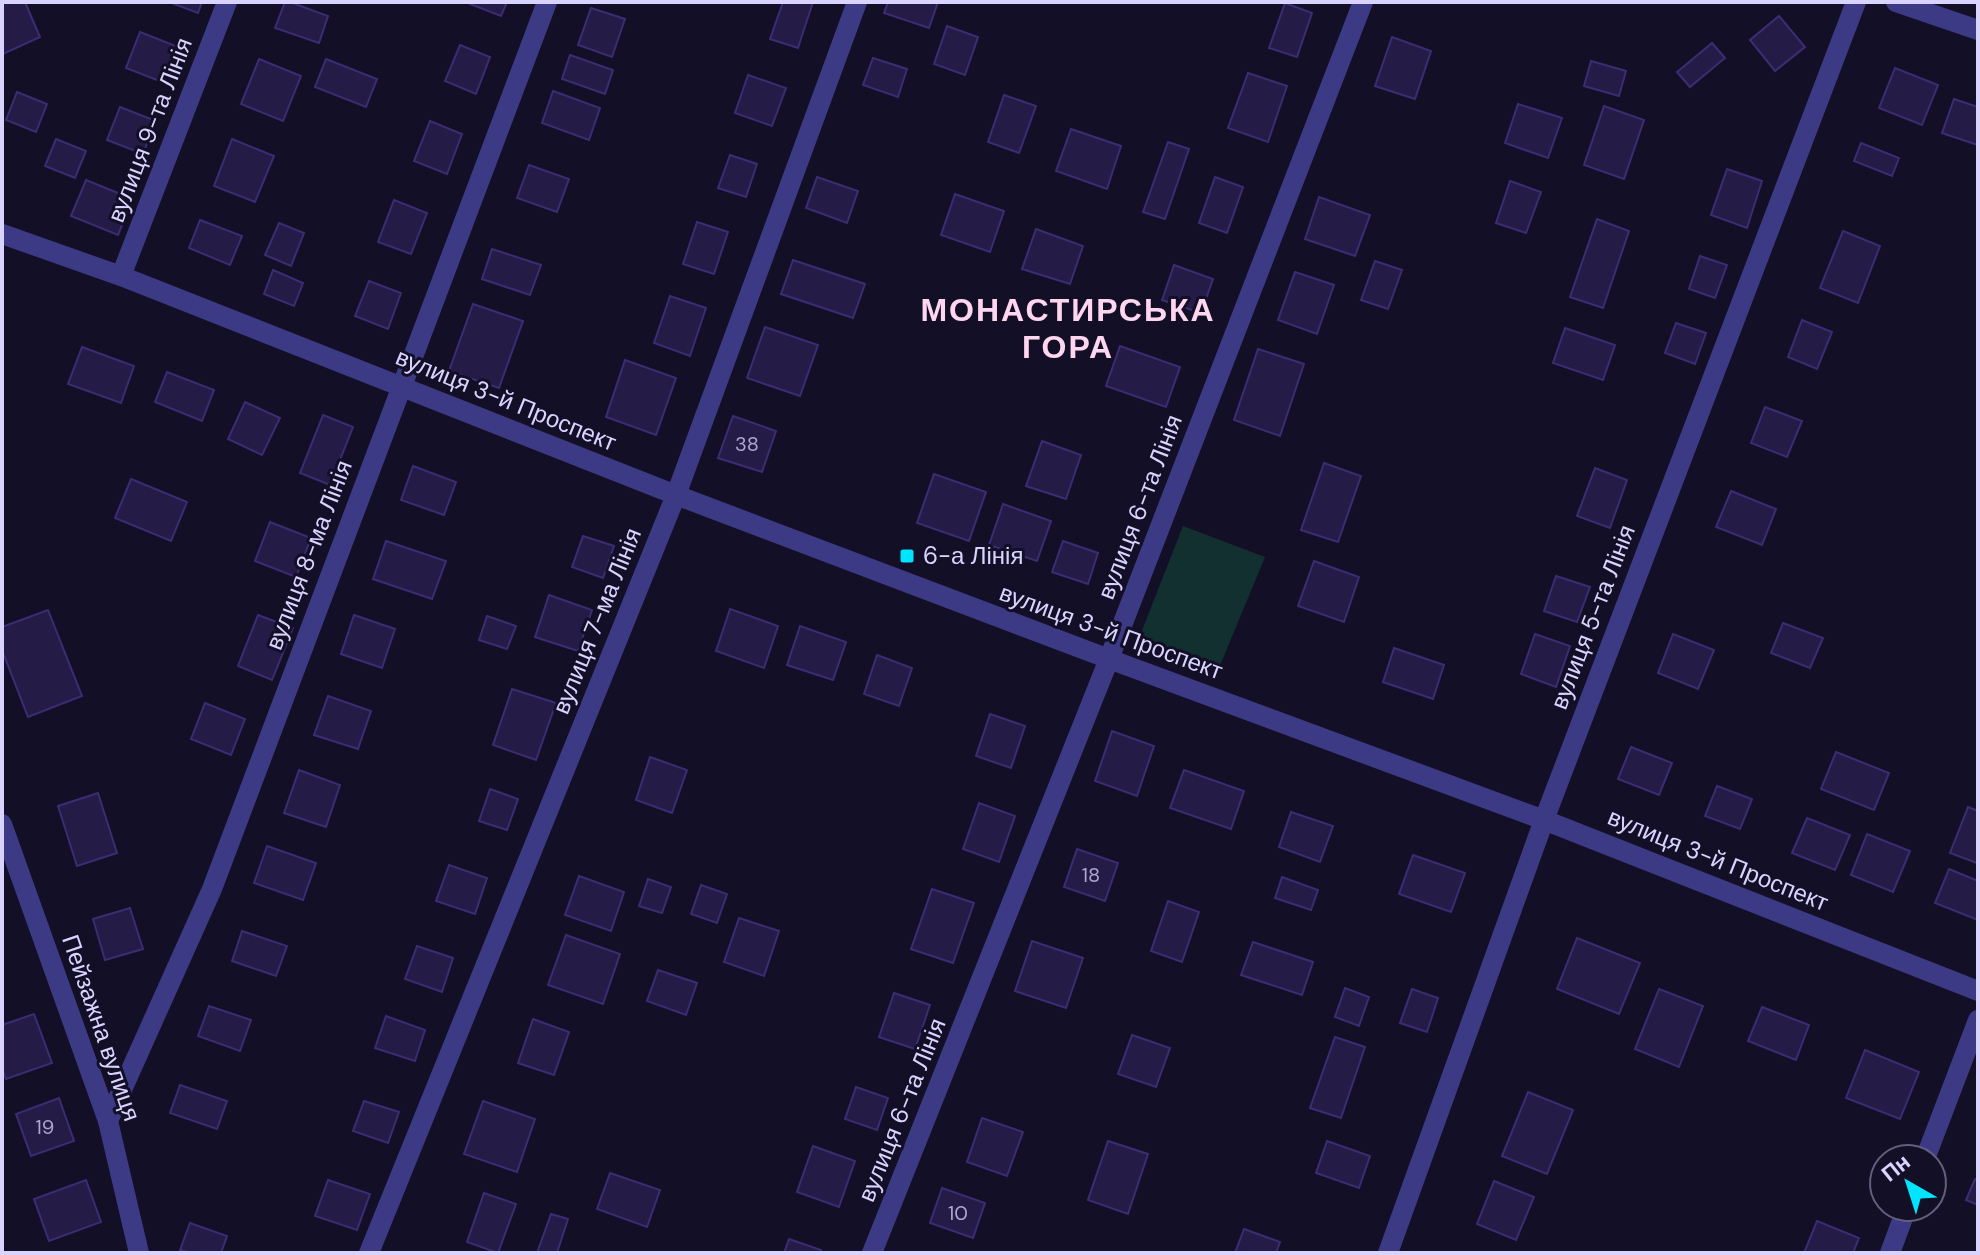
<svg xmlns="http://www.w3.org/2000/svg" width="1980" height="1255" font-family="'DM Sans',sans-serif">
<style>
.green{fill:#12302f}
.building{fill:#241b47;stroke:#3b2d73;stroke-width:2}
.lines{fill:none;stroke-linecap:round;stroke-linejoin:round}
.street{stroke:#3d3a85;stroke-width:20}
.poi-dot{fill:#00e5ff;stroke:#130f26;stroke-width:3}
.labels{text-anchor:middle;stroke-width:6;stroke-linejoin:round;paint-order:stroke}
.number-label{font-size:20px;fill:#aca6d1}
.street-label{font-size:24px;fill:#d9d4ff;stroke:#130f26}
.poi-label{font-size:24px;fill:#d9d4ff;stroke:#130f26;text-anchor:start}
.district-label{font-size:32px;font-weight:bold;letter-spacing:2px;fill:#ffd6f0;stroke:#130f26}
</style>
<rect width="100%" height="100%" fill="#130f26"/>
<polygon class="green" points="1183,526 1265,557 1219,668 1139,638"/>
<g class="building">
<polygon points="2,2 25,2 40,37 3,54"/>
<polygon points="175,2 202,2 198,13 174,4"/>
<polygon points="285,2 290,2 328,16 319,43 275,28"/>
<polygon points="471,2 507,2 501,16 470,4"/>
<polygon points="783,2 813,2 798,48 770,39"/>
<polygon points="888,2 938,2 929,28 884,13"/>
<polygon points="1285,3 1312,13 1297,57 1269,48"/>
<polygon points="591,8 625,19 612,57 578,45"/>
<polygon points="1779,16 1805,47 1775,71 1750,40"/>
<polygon points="947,26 978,37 965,75 934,64"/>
<polygon points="140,32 181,48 167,84 126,68"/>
<polygon points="1392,37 1431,51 1415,99 1375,86"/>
<polygon points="1712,43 1725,58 1690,87 1677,72"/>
<polygon points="460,45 490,57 476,94 445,81"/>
<polygon points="570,55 613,70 605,94 562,79"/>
<polygon points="873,58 907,69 898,97 863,85"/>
<polygon points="259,59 301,76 283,121 241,104"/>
<polygon points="326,59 377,79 366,107 315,87"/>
<polygon points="1591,61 1626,71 1619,96 1584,86"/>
<polygon points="1895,68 1938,85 1922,125 1879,108"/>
<polygon points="1248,73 1287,86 1268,142 1228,128"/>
<polygon points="748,75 786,88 772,126 735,113"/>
<polygon points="553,91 600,108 589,140 542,123"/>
<polygon points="17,92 47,104 36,132 6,120"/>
<polygon points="1004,95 1036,106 1019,153 988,142"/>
<polygon points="1954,99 1978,107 1978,145 1942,133"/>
<polygon points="1518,104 1562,118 1548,158 1505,143"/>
<polygon points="1604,106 1644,120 1624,179 1584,165"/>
<polygon points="120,107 156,121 143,154 107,140"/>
<polygon points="430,121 462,134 447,174 414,161"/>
<polygon points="1071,129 1121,146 1107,189 1056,171"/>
<polygon points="56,139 86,151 75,178 45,166"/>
<polygon points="232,139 274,156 255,202 214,186"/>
<polygon points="1168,142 1189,149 1165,219 1143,212"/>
<polygon points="1861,143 1899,158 1892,176 1854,161"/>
<polygon points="730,155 757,164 746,197 718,188"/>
<polygon points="529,165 569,179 557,212 517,198"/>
<polygon points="1727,169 1762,181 1747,228 1711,215"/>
<polygon points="817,177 858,191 847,223 806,208"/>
<polygon points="1215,177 1243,187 1227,233 1199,223"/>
<polygon points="86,180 133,199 118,235 71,216"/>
<polygon points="1510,181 1541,192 1526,233 1496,223"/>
<polygon points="955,194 1004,211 990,252 941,235"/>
<polygon points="1319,197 1370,215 1355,256 1305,239"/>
<polygon points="394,200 427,213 411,254 378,242"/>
<polygon points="1597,219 1629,231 1603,308 1570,297"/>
<polygon points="200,220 242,236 230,265 189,248"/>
<polygon points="697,222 728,232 714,274 683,264"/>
<polygon points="279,223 304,233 291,266 265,255"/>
<polygon points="1036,229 1083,246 1070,284 1022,269"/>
<polygon points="1843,231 1880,246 1858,303 1820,288"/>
<polygon points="492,249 541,265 530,295 482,279"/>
<polygon points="1700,256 1727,265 1715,298 1689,289"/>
<polygon points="793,260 865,284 853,318 781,294"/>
<polygon points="1375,261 1402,270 1388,309 1361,300"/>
<polygon points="1174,265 1213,279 1201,313 1162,300"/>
<polygon points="273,270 303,283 294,306 264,294"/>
<polygon points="1295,272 1334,285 1317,334 1278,320"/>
<polygon points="369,281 401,293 388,329 355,316"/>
<polygon points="670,296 706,308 690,356 654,343"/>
<polygon points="473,304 523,321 499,388 449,371"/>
<polygon points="1802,320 1832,332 1817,369 1788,357"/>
<polygon points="1676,323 1706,333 1695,364 1665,353"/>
<polygon points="765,327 818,345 800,396 747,378"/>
<polygon points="1565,328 1615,345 1603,380 1553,363"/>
<polygon points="1120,346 1180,367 1166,407 1106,386"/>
<polygon points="82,347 134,366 121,403 68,384"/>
<polygon points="1258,349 1304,364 1280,436 1234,420"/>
<polygon points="625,360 676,378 656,435 606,417"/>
<polygon points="167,372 214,390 202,421 155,402"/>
<polygon points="245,402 280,418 262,455 228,439"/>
<polygon points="1765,407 1802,421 1787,457 1751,443"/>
<polygon points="323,415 353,427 330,485 300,473"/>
<polygon points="733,416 776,431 762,472 718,458"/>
<polygon points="1042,441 1081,455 1066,499 1026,486"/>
<polygon points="1324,463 1361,476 1338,542 1301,530"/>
<polygon points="413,466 456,482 444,515 401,500"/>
<polygon points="1595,468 1627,480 1610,528 1577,516"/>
<polygon points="934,474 986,492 969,541 917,523"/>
<polygon points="131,479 187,502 171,541 115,518"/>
<polygon points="1731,491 1776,509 1762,545 1716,527"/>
<polygon points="1003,504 1051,521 1037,561 989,545"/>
<polygon points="270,522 311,538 296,577 255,561"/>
<polygon points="583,536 614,546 603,578 572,567"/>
<polygon points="386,541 446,561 432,599 373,579"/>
<polygon points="1063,541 1098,553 1088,584 1052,572"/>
<polygon points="1314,561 1359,577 1344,622 1298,606"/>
<polygon points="1556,576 1590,587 1577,622 1544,611"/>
<polygon points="549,595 592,610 578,651 535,637"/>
<polygon points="730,609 778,626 764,668 716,651"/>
<polygon points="48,610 82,696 28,717 2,650 2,627"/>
<polygon points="258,615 293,628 272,680 238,666"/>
<polygon points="354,615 395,629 382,668 341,654"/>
<polygon points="487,616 516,626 507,649 479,640"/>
<polygon points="1783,623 1823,638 1810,668 1771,653"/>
<polygon points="800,626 846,642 833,680 787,665"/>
<polygon points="1535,634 1570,646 1556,687 1521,674"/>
<polygon points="1673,634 1714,650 1698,689 1658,673"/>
<polygon points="1394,648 1444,665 1433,699 1383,682"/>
<polygon points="877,655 912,668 899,706 864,694"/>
<polygon points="512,689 556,703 536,760 493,745"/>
<polygon points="328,696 371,711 358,749 314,735"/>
<polygon points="205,703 245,719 231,755 191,739"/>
<polygon points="990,714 1025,726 1011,768 976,756"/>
<polygon points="1112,731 1154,746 1137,796 1095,781"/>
<polygon points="1631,747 1672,763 1659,795 1618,779"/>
<polygon points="1836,752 1889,773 1874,810 1821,789"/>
<polygon points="650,757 687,770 672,813 636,800"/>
<polygon points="299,770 340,785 326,827 284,813"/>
<polygon points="1184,770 1244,791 1231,829 1170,808"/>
<polygon points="1717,786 1752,799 1740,829 1705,816"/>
<polygon points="490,789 518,799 507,830 479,821"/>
<polygon points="98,793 117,853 77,866 58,806"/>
<polygon points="979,803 1015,816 999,862 963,849"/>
<polygon points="1968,807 1978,811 1977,863 1950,853"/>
<polygon points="1291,812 1333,826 1320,862 1279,847"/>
<polygon points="1807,818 1850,835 1835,870 1792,853"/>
<polygon points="1867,834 1910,851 1893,892 1851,875"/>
<polygon points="267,846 316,863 303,900 254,883"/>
<polygon points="1077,849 1118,863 1105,901 1064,887"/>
<polygon points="1413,855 1465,873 1451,912 1399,894"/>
<polygon points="449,865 487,878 475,914 436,901"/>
<polygon points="1949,869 1978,881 1978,920 1935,903"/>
<polygon points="579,876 624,892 611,931 565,915"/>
<polygon points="1282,877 1318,890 1311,910 1275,898"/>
<polygon points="648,879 671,887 662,913 639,906"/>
<polygon points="701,885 727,894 717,923 691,914"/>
<polygon points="932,889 974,903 953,963 911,949"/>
<polygon points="1168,901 1199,912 1182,962 1151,951"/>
<polygon points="130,908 143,949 105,960 93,919"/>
<polygon points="739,918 779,931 764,976 724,962"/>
<polygon points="242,931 287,946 276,976 232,961"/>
<polygon points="566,935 620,954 603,1004 548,985"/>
<polygon points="1577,938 1640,963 1619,1014 1557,989"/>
<polygon points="1032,941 1083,958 1066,1008 1015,991"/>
<polygon points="1253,942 1313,962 1302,995 1241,975"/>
<polygon points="417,946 453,958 442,992 405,979"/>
<polygon points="658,970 697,983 686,1015 647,1001"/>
<polygon points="1345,988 1369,997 1359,1026 1335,1017"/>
<polygon points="1412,989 1438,998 1427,1032 1400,1023"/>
<polygon points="1659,989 1703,1006 1679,1067 1635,1049"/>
<polygon points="894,993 930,1005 915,1049 879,1037"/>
<polygon points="209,1006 251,1020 240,1051 198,1036"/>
<polygon points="1762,1007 1809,1025 1796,1060 1748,1041"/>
<polygon points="34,1014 52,1063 6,1079 2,1069 2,1025"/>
<polygon points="386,1016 425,1030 415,1061 375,1048"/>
<polygon points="533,1019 569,1032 554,1075 518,1063"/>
<polygon points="1132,1035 1170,1048 1156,1087 1118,1074"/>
<polygon points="1335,1037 1365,1047 1341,1118 1310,1108"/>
<polygon points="1865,1050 1919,1072 1900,1119 1846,1098"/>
<polygon points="180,1085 227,1101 217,1129 170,1113"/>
<polygon points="856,1087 888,1098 877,1130 845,1119"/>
<polygon points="1528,1092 1573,1110 1547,1174 1502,1156"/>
<polygon points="59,1098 74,1141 31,1156 16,1114"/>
<polygon points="364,1101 399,1112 388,1143 353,1131"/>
<polygon points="483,1101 535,1119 517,1172 464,1154"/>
<polygon points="982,1118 1023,1132 1007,1176 967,1162"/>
<polygon points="1108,1141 1148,1154 1128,1214 1088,1200"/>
<polygon points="1327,1141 1370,1156 1359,1188 1316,1173"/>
<polygon points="813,1146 855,1161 839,1207 797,1192"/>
<polygon points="610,1173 660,1190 647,1227 597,1209"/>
<polygon points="1975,1179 1978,1181 1978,1205 1966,1200"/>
<polygon points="86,1180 101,1222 49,1241 34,1199"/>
<polygon points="328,1180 370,1194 357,1230 315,1216"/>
<polygon points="1494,1181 1534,1197 1516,1240 1477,1224"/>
<polygon points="942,1188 985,1203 973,1238 930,1223"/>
<polygon points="484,1193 516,1204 498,1253 467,1242"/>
<polygon points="551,1214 568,1219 557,1253 537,1253"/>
<polygon points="1817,1221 1859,1238 1853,1253 1804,1253"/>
<polygon points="190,1223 227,1236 221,1253 191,1253 180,1250"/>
<polygon points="1244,1229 1280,1242 1276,1253 1235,1253"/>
<polygon points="789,1239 821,1250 820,1253 784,1253"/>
</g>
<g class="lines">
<g class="street">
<polyline points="1896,2 1978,30"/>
<polyline points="2,234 121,276 676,495 1109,659 1544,820 1978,991"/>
<polyline points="121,276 227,2"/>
<polyline points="2,824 108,1121 139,1253"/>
<polyline points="108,1121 212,889 547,2"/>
<polyline points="1925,1159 1978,1020"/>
<polyline points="369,1253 676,495 857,2"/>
<polyline points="872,1253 1109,659 1363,2"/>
<polyline points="1388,1253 1544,820 1856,2"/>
<polyline points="1890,1253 1907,1207"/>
</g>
</g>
<rect class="poi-dot" x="899" y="548" width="16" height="16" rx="4"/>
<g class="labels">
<g class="number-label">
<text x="747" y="451">38</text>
<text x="1091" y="882">18</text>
<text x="45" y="1134">19</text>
<text x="958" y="1220">10</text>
</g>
<g class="street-label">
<text transform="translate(150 130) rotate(-69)" y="8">вулиця 9-та Лінія</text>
<text transform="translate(506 400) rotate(22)" y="8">вулиця 3-й Проспект</text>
<text transform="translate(1140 507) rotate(-69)" y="8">вулиця 6-та Лінія</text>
<text transform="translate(309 555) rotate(-69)" y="8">вулиця 8-ма Лінія</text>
<text transform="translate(1593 617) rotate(-69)" y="8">вулиця 5-та Лінія</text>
<text transform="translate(597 621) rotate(-68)" y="8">вулиця 7-ма Лінія</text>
<text transform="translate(1111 632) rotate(20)" y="8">вулиця 3-й Проспект</text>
<text transform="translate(1718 860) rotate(22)" y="8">вулиця 3-й Проспект</text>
<text transform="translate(101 1028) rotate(71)" y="8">Пейзажна вулиця</text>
<text transform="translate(902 1110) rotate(-68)" y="8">вулиця 6-та Лінія</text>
</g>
<g class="poi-label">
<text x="923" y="564">6-а Лінія</text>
</g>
<g class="district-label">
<text x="1068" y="321">МОНАСТИРСЬКА<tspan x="1068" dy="37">ГОРА</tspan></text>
</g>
</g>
<rect width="1980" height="1255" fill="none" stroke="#d9d4ff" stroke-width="8"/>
<g transform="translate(1908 1183) rotate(321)"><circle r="38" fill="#130f26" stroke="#625e7d" stroke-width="2"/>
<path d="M0-6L14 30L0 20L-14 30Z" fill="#00e5ff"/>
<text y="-12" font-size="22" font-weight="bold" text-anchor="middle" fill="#d9d4ff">Пн</text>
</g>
</svg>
